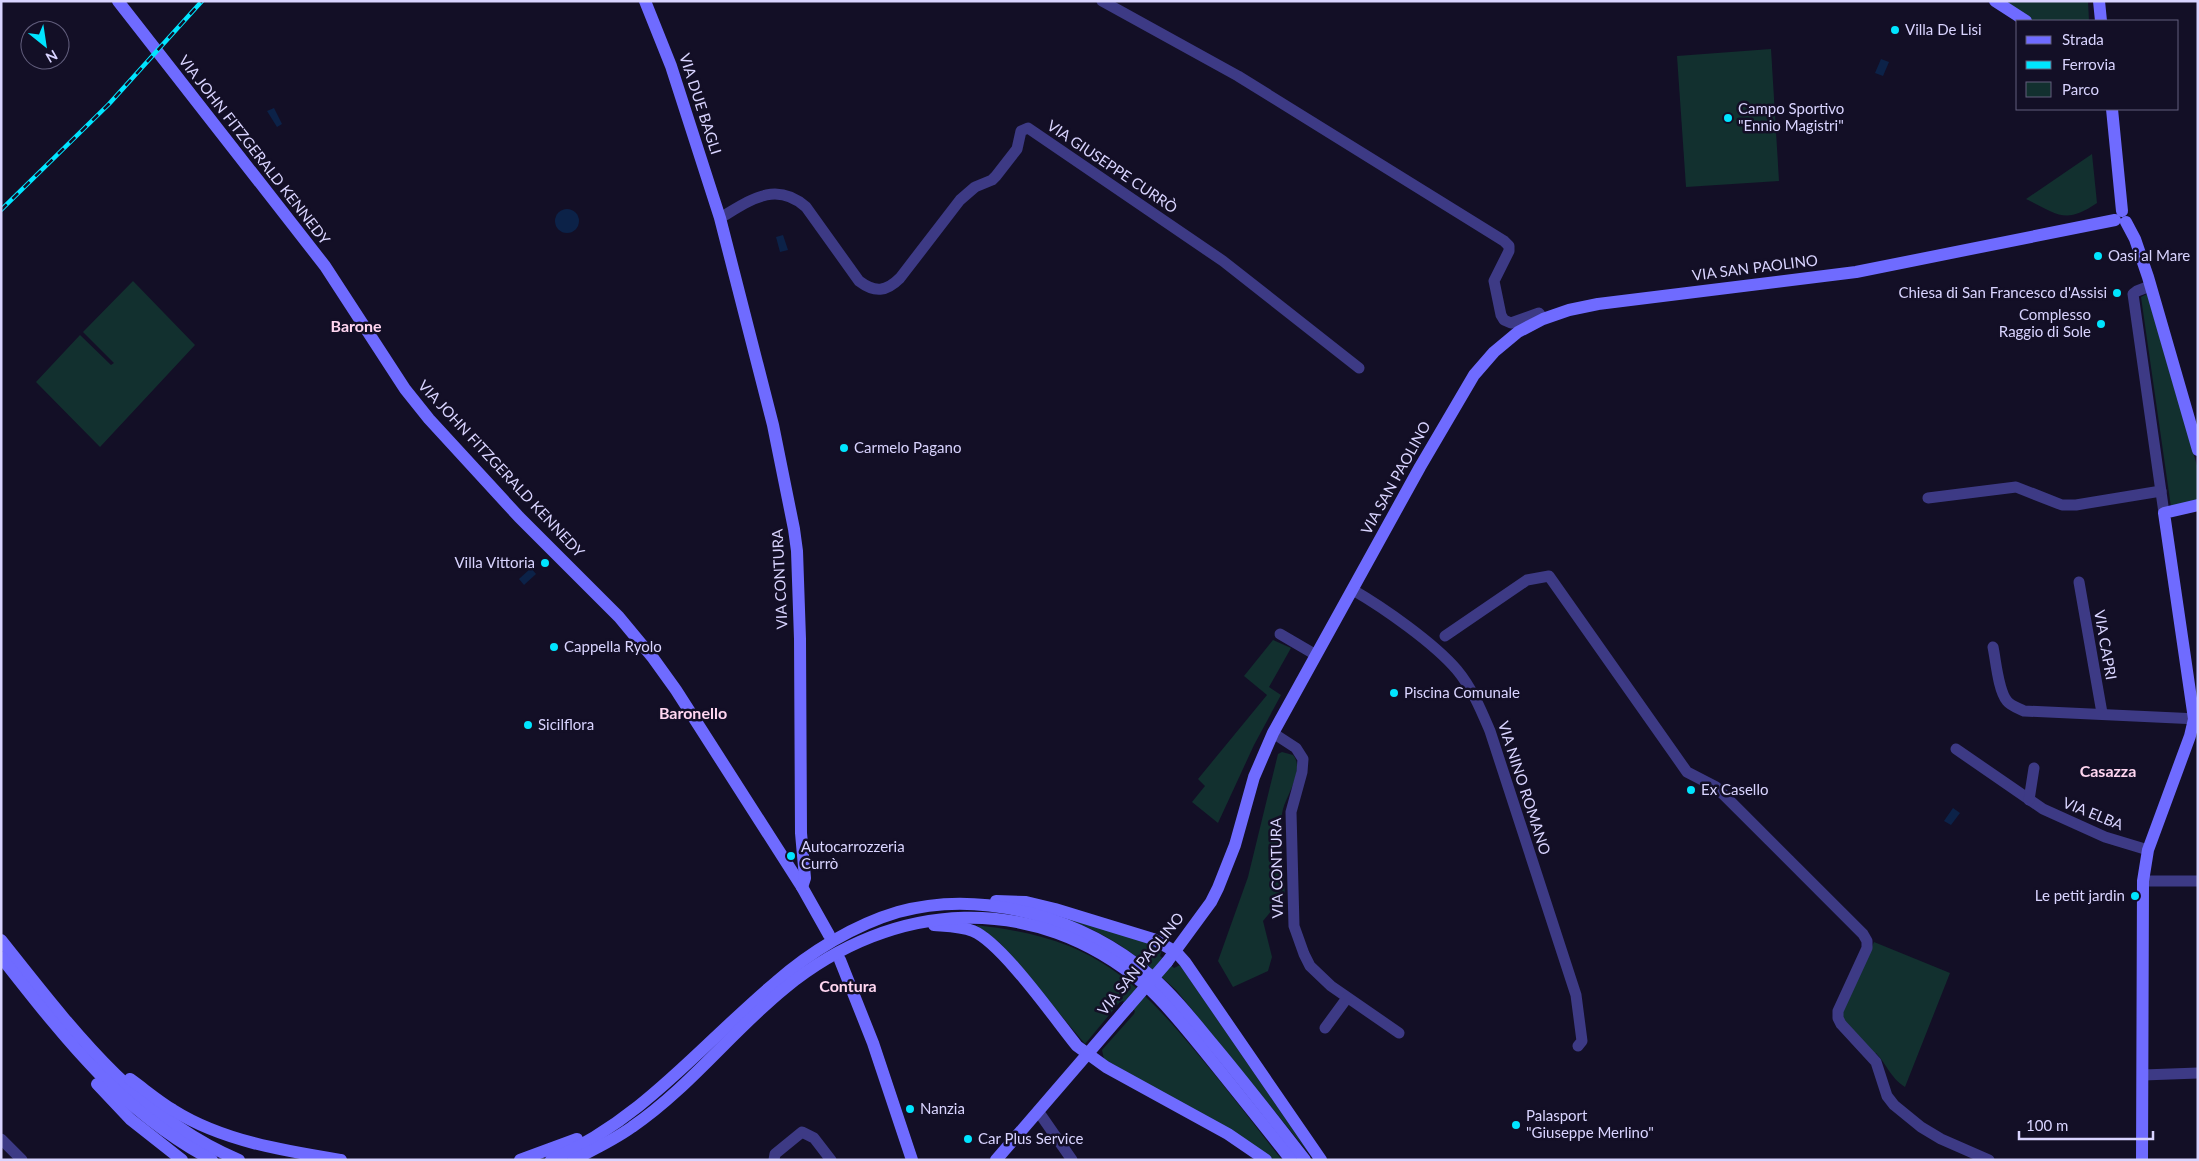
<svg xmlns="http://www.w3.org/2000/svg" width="2199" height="1161" font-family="Lato,sans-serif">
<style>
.green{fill:#12302f}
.water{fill:#0c2248}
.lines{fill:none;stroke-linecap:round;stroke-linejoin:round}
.street{stroke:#3d3a85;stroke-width:11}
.secondary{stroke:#6f6bff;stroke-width:12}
.rail-casing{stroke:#00e5ff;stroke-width:4.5}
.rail{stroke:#130f26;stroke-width:2.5;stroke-dasharray:8;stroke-linecap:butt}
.secondary-bridge{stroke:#6f6bff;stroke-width:12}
.poi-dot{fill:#00e5ff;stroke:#130f26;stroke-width:2}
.labels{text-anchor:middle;stroke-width:5;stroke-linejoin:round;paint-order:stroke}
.poi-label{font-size:15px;fill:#d9d4ff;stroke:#130f26;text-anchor:start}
.street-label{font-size:15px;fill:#d9d4ff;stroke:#130f26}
.neighbourhood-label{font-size:16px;font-weight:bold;fill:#ffd6f0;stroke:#130f26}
</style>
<rect width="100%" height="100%" fill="#130f26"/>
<g class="green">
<polygon points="2004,1 2088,1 2089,21 2033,21"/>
<polygon points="1771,49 1779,181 1686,187 1677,56"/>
<path d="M2092,154L2097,203C2065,225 2057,214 2026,199Z"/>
<polygon points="133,281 195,345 100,447 36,382 80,335 111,365 114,363 83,332"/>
<polygon points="2147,294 2198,469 2198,501 2171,507 2141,297"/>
<polygon points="1273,640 1291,648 1269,687 1281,695 1254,745 1218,823 1192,802 1205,786 1198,779 1267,695 1244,676"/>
<path d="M1282,752L1293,755C1305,769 1287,794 1283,809C1278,827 1284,874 1285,894L1263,921L1272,957L1268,971L1233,987L1218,961L1248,877L1278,754Z"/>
<path d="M1043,909L1148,941L1162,950L1160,956L1174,968L1180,965L1311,1156L1176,990C1152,968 1127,947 1097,932C1080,923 1061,917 1043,909Z"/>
<path d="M976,925C1008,929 1039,934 1069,946C1127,970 1162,1011 1201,1058C1229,1091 1255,1126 1282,1160H1274L1252,1144L1104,1059L1102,1050L1134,1014L1135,1011L1123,1001L1120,1002L1085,1044L1000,943Z"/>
<path d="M1874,942L1950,973L1905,1087C1889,1076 1888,1066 1876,1053L1874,1055L1842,1017L1843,1008Z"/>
</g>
<g class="water">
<polygon points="1881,59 1889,62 1883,76 1875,73"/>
<polygon points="274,108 282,124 277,127 267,111"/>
<circle cx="567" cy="221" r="12"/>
<polygon points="783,235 788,250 780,252 776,237"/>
<polygon points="531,568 536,574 524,585 519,579"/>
<polygon points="1953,808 1960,813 1951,825 1944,821"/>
</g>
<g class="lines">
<g class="street">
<polyline points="1102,1 1238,76 1504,241 1509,246 1509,251 1494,281 1501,315 1504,320 1511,323 1539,313 1543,319"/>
<path d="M720,218C749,201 775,180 806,207L859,281C875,293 886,292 900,278L960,200L975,187L992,180L996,176L1017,149L1021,131L1028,128L1223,261L1359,368"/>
<polyline points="2150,286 2137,291 2133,294 2164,513"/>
<polyline points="1928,498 2016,487 2062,505 2076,505 2161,491"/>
<polyline points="2079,582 2102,713"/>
<path d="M1353,590C1384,608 1434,643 1457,670C1472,688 1481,710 1490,731L1576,995L1582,1041L1578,1046"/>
<polyline points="1280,634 1316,655"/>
<polyline points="1445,636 1527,580 1549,576 1687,772 1716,787 1863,934 1867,941 1867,948 1838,1011 1838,1018 1841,1024 1876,1062 1887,1096 1894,1105 1921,1127 1941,1139 1989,1160"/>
<path d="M1993,647C1996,661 1998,690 2007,701C2011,706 2018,708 2024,711L2198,719"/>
<polyline points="1273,733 1296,748 1303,759 1302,772 1291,812 1294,926 1304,954 1310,966 1331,986 1399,1033"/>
<polyline points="1956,749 2043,809 2105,837 2148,850"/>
<polyline points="2029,800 2034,768"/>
<polyline points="2143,881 2198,881"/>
<polyline points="1325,1028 1347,998"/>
<polyline points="2143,1075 2198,1073"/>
<polyline points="1038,1111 1072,1160"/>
<polyline points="1,1139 22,1160"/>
<polyline points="774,1160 775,1154 802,1132 814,1138 831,1160"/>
</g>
<g class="secondary">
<polyline points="118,1 325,266 405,389 429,419 519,517 619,617 653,658 676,690 802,887 829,935"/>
<polyline points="645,1 671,66 720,218 773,425 794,529 797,551 800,639 801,833 805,878 802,887"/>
<polyline points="1995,1 2026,21"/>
<polyline points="2099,1 2101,21"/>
<polyline points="2112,109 2122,211"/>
<polyline points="2126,222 2135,239 2148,277 2198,450"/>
<polyline points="996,901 1026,902 1055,909 1153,939 1176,952 1185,962 1321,1160"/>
<path d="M934,925C947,926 961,926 973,931C1002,943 1055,1019 1077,1046L1106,1067L1228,1134L1266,1160"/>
<path d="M1,940C68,1024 137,1118 239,1160"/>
<path d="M1,957C64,1037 120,1111 212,1160"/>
<polyline points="840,960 873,1043 912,1160"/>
<polyline points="1167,962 1211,902 1218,888 1235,845 1254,777 1273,733 1420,467 1474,375 1494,352 1518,332 1543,319 1569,310 1598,304 1856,272 2115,220"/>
<path d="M130,1079C144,1089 158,1101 173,1110C222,1141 285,1151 341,1160"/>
<polyline points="97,1084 130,1119 182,1160"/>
<polyline points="520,1160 577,1139"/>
<path d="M551,1160C644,1119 701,1045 776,982C810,952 854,925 898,912C984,888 1084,919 1150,975C1173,995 1192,1019 1211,1042C1243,1080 1274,1120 1305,1160"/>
<path d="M573,1160C593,1150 614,1140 632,1127C689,1088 732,1031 785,988C894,899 1034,891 1144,984C1166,1003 1185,1028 1204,1051C1233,1087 1262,1123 1291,1160"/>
<polyline points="996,1160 1128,1007"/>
<polyline points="2142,1160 2143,881 2148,850 2190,736 2194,719 2164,513 2198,505"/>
</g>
<g class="rail-casing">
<polyline id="rail" points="1,210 109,104 202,1"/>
</g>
<use href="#rail" class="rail"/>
<polyline class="secondary-bridge" points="1128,1007 1167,962"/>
</g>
<g class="poi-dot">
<circle cx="1895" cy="30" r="5"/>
<circle cx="1728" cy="118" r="5"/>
<circle cx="2098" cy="256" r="5"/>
<circle cx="2117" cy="293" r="5"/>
<circle cx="2101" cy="324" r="5"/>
<circle cx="844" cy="448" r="5"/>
<circle cx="545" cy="563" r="5"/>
<circle cx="554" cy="647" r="5"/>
<circle cx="1394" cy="693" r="5"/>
<circle cx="528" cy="725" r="5"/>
<circle cx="1691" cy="790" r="5"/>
<circle cx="791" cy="856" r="5"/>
<circle cx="2135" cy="896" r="5"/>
<circle cx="910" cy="1109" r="5"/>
<circle cx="1516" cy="1125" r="5"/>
<circle cx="968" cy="1139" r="5"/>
</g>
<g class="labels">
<g class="poi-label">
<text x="1905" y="35">Villa De Lisi</text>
<text x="1738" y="114">Campo Sportivo<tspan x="1738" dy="17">"Ennio Magistri"</tspan></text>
<text x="2108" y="261">Oasi al Mare</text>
<text x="2107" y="298" text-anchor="end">Chiesa di San Francesco d'Assisi</text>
<text x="2091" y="320" text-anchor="end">Complesso<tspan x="2091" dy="17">Raggio di Sole</tspan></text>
<text x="854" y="453">Carmelo Pagano</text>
<text x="535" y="568" text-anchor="end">Villa Vittoria</text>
<text x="564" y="652">Cappella Ryolo</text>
<text x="1404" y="698">Piscina Comunale</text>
<text x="538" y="730">Sicilflora</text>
<text x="1701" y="795">Ex Casello</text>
<text x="801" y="852">Autocarrozzeria<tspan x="801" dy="17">Currò</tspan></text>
<text x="2125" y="901" text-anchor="end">Le petit jardin</text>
<text x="920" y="1114">Nanzia</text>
<text x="1526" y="1121">Palasport<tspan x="1526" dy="17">"Giuseppe Merlino"</tspan></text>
<text x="978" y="1144">Car Plus Service</text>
</g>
<g class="street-label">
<text transform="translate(700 104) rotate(72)" y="5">VIA DUE BAGLI</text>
<text transform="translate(254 150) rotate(52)" y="5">VIA JOHN FITZGERALD KENNEDY</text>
<text transform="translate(1112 167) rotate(34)" y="5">VIA GIUSEPPE CURRÒ</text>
<text transform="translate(1755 268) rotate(-7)" y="5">VIA SAN PAOLINO</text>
<text transform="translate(501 469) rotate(47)" y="5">VIA JOHN FITZGERALD KENNEDY</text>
<text transform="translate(1396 478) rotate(-61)" y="5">VIA SAN PAOLINO</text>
<text transform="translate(780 579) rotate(-93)" y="5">VIA CONTURA</text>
<text transform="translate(2105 645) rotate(80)" y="5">VIA CAPRI</text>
<text transform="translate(1524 788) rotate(72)" y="5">VIA NINO ROMANO</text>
<text transform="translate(2093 814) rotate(22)" y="5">VIA ELBA</text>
<text transform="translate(1277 868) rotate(-91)" y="5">VIA CONTURA</text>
<text transform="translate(1141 964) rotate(-51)" y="5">VIA SAN PAOLINO</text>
</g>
<g class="neighbourhood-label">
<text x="356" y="332">Barone</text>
<text x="693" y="719">Baronello</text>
<text x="2108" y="777">Casazza</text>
<text x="848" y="992">Contura</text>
</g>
</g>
<rect width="2199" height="1161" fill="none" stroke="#d9d4ff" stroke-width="5"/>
<rect x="2016" y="20" width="162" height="90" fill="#130f26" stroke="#625e7d"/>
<rect x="2026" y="36" width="25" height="8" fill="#6f6bff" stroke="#625e7d"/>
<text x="2062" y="45" font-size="15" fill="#d9d4ff">Strada</text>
<rect x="2026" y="61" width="25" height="8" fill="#00e5ff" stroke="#625e7d"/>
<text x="2062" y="70" font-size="15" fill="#d9d4ff">Ferrovia</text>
<rect x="2026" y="82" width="25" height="15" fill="#12302f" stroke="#625e7d"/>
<text x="2062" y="95" font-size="15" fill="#d9d4ff">Parco</text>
<g transform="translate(45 45) rotate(150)"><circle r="24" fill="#130f26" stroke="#625e7d"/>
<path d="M0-4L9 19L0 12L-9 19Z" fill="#00e5ff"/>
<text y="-8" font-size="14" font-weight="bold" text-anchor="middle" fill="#d9d4ff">N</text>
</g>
<path d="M2019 1131v8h134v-8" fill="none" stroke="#d9d4ff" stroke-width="2.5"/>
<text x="2026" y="1131" font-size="15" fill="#d9d4ff" stroke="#130f26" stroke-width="4" paint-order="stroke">100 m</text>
</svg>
